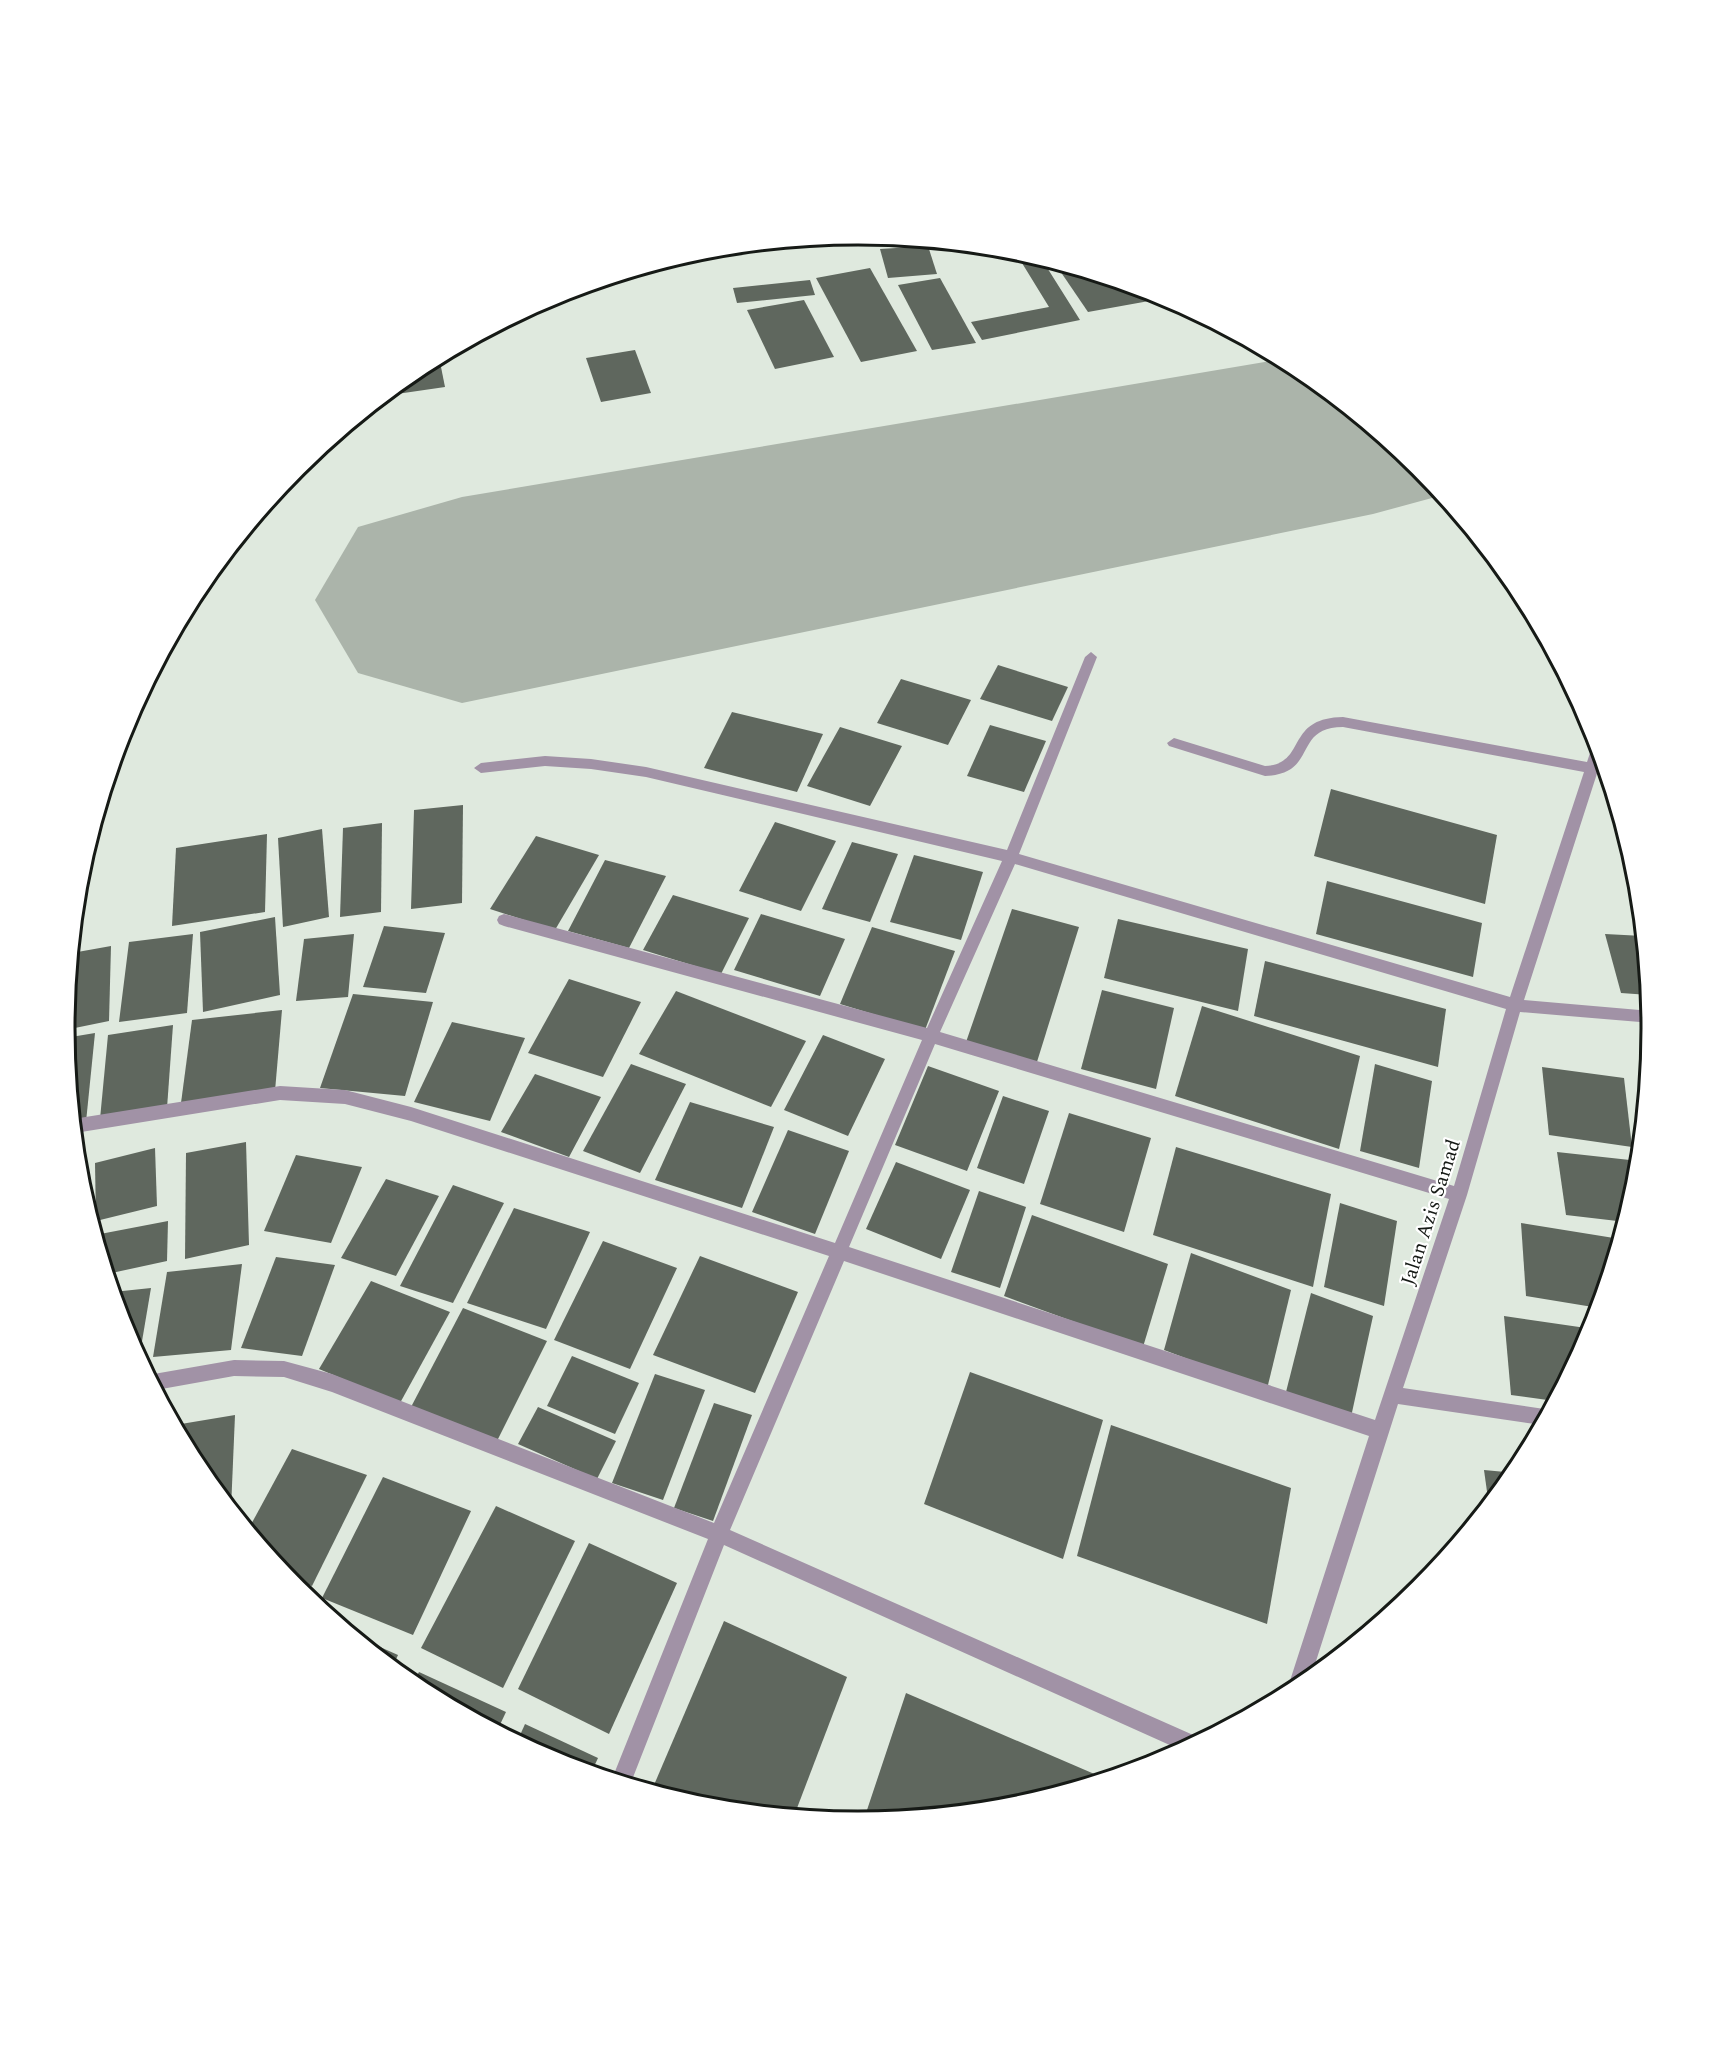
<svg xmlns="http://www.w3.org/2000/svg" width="1717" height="2057" font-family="Spectral,serif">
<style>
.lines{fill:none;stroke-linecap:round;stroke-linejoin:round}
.runway{fill:#abb4aa;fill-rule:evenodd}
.building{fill:#5f675e}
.minor{fill:#a192a6;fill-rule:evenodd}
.labels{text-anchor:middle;stroke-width:4.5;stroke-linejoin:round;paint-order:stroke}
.street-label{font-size:20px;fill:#161a16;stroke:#fff}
.rim{fill:none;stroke:#161a16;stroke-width:3}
</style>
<rect width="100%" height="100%" fill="#dfe9de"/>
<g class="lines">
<polygon class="runway" points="1283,359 1300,369 1420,467 1443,495 1373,514 462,703 358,673 315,600 358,527 462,497"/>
</g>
<g class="building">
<polygon points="928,246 937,274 888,278 880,249"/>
<polygon points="1014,250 1041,258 1080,320 982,340 971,322 1049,307"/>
<polygon points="1054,262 1140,288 1149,301 1088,312"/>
<polygon points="870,268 917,351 861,362 816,278"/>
<polygon points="940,278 976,343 932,350 898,285"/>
<polygon points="810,280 815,295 737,303 733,288"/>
<polygon points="804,300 834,357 775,369 747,310"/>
<polygon points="635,350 651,393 601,402 586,358"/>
<polygon points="439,357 445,387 383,396 418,368"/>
<polygon points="998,665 1068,687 1052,721 980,699"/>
<polygon points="901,679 971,700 948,745 877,723"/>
<polygon points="732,712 823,734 797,792 704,768"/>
<polygon points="990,725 1046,741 1024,792 967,776"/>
<polygon points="840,727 902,746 870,806 807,786"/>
<polygon points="1331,789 1497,835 1485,904 1314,856"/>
<polygon points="463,805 462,903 411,909 414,810"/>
<polygon points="775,822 836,841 801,911 739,891"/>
<polygon points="382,823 381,912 340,917 343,828"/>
<polygon points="322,829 329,917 283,927 278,838"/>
<polygon points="267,834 265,912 172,926 176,848"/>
<polygon points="536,836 599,855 555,930 490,909"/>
<polygon points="852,842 898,854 870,922 822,909"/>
<polygon points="914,855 983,872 961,940 890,922"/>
<polygon points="605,860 666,876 629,948 568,931"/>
<polygon points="1327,881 1482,923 1473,977 1316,934"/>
<polygon points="673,895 749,918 721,974 643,950"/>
<polygon points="1012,909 1079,927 1036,1065 965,1045"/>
<polygon points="761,914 845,939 820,996 734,970"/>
<polygon points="275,917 280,995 203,1012 200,932"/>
<polygon points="1118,919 1248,949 1238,1011 1104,978"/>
<polygon points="384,926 445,933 426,993 363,987"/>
<polygon points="872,927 955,951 925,1030 840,1004"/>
<polygon points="193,934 187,1013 119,1022 129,942"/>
<polygon points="354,934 348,997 296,1001 304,939"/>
<polygon points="1605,934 1643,936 1649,995 1621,993"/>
<polygon points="111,946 109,1021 65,1030 72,953"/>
<polygon points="1265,961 1446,1009 1438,1067 1254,1016"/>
<polygon points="569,979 641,1002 603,1077 528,1053"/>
<polygon points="1102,990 1174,1008 1156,1089 1081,1069"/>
<polygon points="676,991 806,1041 771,1107 639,1054"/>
<polygon points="353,994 433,1002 405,1096 320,1088"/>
<polygon points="1202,1006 1360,1056 1339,1149 1175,1096"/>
<polygon points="282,1010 275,1091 181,1103 192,1020"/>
<polygon points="452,1022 525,1038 490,1121 414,1102"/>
<polygon points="173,1025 167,1108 100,1119 108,1035"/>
<polygon points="95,1033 86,1122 74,1124 65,1038"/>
<polygon points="823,1035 885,1059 848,1136 784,1110"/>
<polygon points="631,1064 686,1084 640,1173 583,1151"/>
<polygon points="1375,1064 1432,1081 1419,1168 1360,1151"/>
<polygon points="928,1066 999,1091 967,1171 895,1145"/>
<polygon points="1542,1067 1624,1078 1632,1147 1549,1135"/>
<polygon points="535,1074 601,1097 569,1157 501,1132"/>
<polygon points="1003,1096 1049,1111 1024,1184 977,1168"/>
<polygon points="690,1102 774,1127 742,1208 655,1180"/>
<polygon points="1069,1113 1151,1138 1124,1232 1040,1204"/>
<polygon points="788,1130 849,1151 815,1234 752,1212"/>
<polygon points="246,1142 249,1245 185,1259 186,1153"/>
<polygon points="1176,1147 1331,1194 1313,1287 1153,1235"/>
<polygon points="155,1148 157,1206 96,1221 95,1163"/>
<polygon points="1557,1152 1639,1161 1637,1184 1626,1222 1566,1215"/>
<polygon points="296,1155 362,1167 331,1243 264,1231"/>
<polygon points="896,1162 970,1190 941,1259 866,1229"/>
<polygon points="386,1179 439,1196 396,1276 341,1258"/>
<polygon points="453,1185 504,1203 453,1303 400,1286"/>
<polygon points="979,1191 1026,1207 1000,1288 951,1272"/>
<polygon points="1340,1203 1397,1221 1384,1306 1324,1287"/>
<polygon points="514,1208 590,1232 546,1329 467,1303"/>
<polygon points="1032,1215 1168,1264 1143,1347 1004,1296"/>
<polygon points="168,1221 167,1261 107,1274 95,1235"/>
<polygon points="1521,1223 1620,1239 1599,1308 1526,1296"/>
<polygon points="603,1241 677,1268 630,1369 554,1340"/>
<polygon points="1191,1253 1291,1290 1267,1389 1164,1350"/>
<polygon points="700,1256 798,1292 755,1393 653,1355"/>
<polygon points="276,1257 335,1265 302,1356 241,1348"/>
<polygon points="242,1264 231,1350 153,1357 167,1272"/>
<polygon points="371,1281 450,1312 400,1403 319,1369"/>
<polygon points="151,1288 139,1359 125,1332 113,1292"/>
<polygon points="1311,1293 1373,1316 1351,1417 1286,1392"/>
<polygon points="463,1308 547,1341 497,1441 411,1407"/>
<polygon points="1504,1316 1593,1329 1555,1401 1511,1395"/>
<polygon points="572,1356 639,1383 615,1434 547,1406"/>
<polygon points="970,1372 1103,1420 1063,1559 924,1504"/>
<polygon points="655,1374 705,1390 663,1500 612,1483"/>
<polygon points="714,1403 752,1415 713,1521 674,1508"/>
<polygon points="538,1407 616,1441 597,1479 518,1444"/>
<polygon points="235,1415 231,1509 198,1469 175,1425"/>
<polygon points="1111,1425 1291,1488 1267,1624 1077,1556"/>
<polygon points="292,1449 367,1475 312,1586 286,1576 248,1530"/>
<polygon points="1484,1470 1516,1473 1489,1506"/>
<polygon points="383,1477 471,1511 413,1635 322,1598"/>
<polygon points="496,1506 575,1541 503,1688 421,1648"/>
<polygon points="589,1543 677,1583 609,1734 518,1689"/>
<polygon points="724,1621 847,1677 794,1816 703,1807 654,1785"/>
<polygon points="353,1635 398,1655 392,1668 353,1636"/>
<polygon points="419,1672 506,1712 497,1731 417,1688 412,1684"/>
<polygon points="906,1693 1106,1779 1013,1807 863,1822"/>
<polygon points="525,1724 598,1758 591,1773 554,1762 517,1742"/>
</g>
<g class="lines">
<path class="minor" d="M1091,652L1097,657L1019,854L1510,997L1584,772L1343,727C1292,727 1319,774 1265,776L1169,746L1167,743L1174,738L1265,766C1308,764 1284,718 1343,717L1587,762L1592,747L1598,743L1602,758L1524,1000L1651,1011L1652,1023L1520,1012L1467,1195L1403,1388L1551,1410L1542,1425L1398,1404L1310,1680L1289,1694L1287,1690L1369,1436L844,1261L730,1530L1200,1738L1201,1741L1183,1751L724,1545L630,1785L612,1779L708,1539L332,1392L284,1377L234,1376L156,1390L148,1375L234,1360L284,1361L332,1374L714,1523L829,1256L411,1121L345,1104L280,1100L75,1133L73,1119L280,1086L345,1090L411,1107L835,1243L922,1040L504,926L499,924L497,920L499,916L504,914L927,1028L1002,861L646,777L591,769L545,766L481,773L474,768L481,763L545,756L591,759L646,767L1007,850L1085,657ZM1015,864L1506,1009L1454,1186L940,1032ZM935,1044L1449,1199L1375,1420L849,1247Z"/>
</g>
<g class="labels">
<g class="street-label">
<text transform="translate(1430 1212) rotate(-72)" y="7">Jalan Azis Samad</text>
</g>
</g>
<path d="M0 0H1717V2057H0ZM75 1028a783 783 0 1 1 1566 0a783 783 0 1 1-1566 0Z" fill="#fff" fill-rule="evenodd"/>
<path class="rim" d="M75 1028a783 783 0 1 1 1566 0a783 783 0 1 1-1566 0Z"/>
</svg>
